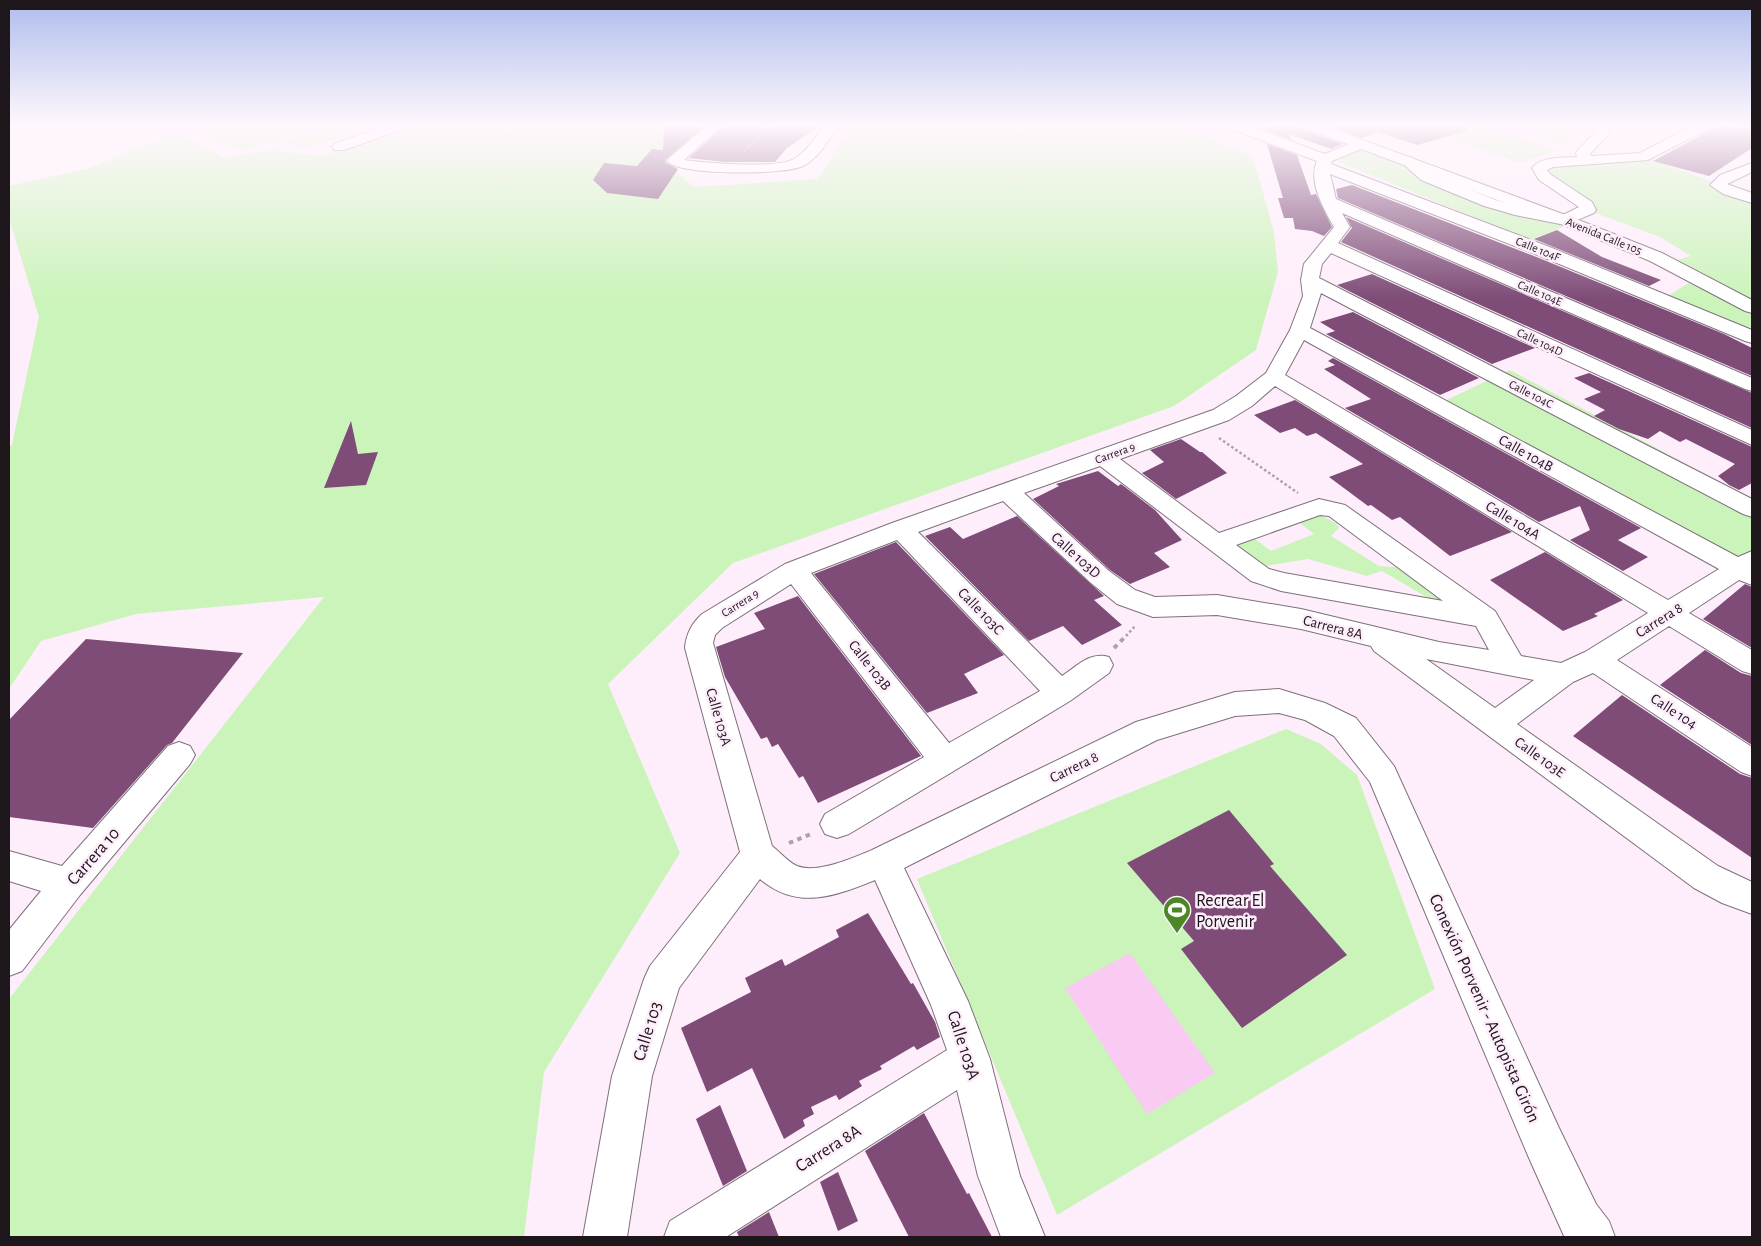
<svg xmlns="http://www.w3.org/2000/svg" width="1761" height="1246" font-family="'Alegreya Sans',sans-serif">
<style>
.green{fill:#cbf4ba}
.water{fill:#f9cbf2}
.building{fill:#7e4c77}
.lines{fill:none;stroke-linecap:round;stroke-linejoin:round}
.minor-casing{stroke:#7e707c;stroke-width:2}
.major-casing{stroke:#7e707c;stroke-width:2}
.path-far2{stroke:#aca0aa;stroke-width:2;stroke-dasharray:2 2;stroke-linecap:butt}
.path-far1{stroke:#aca0aa;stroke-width:2.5;stroke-dasharray:2.5 2.5;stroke-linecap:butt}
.path{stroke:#aca0aa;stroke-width:4;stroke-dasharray:4.5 4.5;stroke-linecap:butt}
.minor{fill:#fff;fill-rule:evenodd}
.major{fill:#fff;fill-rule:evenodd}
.labels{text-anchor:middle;stroke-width:5;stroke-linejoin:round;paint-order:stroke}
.far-street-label{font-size:12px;fill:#1d171c;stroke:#feeefb}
.street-label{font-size:15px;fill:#1d171c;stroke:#feeefb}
.near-street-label{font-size:18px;fill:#1d171c;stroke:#feeefb}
.near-poi-label{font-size:18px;fill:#1d171c;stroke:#feeefb;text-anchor:start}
</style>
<rect width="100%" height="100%" fill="#feeefb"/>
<g class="green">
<polygon points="216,125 329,125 242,151 195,131"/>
<polygon points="335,125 351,125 365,130 304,149 284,141"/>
<polygon points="420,125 707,125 671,168 694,187 818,179 852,125 1176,125 1253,156 1274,233 1278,272 1256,350 1174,406 733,563 608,684 680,853 544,1072 524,1237 9,1237 9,999 324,597 136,614 41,641 9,689 9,447 12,445 39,317 9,218 9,186 90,168 177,131 223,157 275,150 320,156"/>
<polygon points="1550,125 1561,125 1580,130 1564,144 1529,136"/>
<polygon points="1485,126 1558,150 1520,163 1446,137"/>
<polygon points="1357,149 1365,150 1406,165 1426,181 1571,224 1530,240 1337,161 1334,158"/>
<path d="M1647,159C1683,169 1716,185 1752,194V300L1677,260L1691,256L1660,237L1590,211L1542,171L1546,166Z"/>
<polygon points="1692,281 1752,315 1752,328 1735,326 1666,297"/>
<polygon points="1510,370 1752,499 1752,575 1438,404"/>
<path d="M1315,512L1337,524L1339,528L1331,536L1379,566L1407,568L1453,602H1435L1382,571L1367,576L1308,559L1254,568L1231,548C1253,534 1250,535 1271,551L1314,534L1296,520Z"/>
<polygon points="1286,729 1321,744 1357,775 1435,989 1057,1215 917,879"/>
</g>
<polygon class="water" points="1130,953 1215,1073 1147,1114 1065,988"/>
<g class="building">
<polygon points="664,125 706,125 665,160 666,163 678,169 658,199 607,193 593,180 604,163 637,166 652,149 663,150"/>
<polygon points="725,125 821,125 787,148 775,162 724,162 689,158"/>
<polygon points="1261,125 1301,125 1304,130 1343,144 1331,149 1289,134 1291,140 1262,129"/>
<polygon points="1326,125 1466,125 1467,131 1417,145 1378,132 1362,138"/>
<polygon points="1716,125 1752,128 1752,148 1709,176 1653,161 1711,130"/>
<polygon points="1267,144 1297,155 1311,195 1316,194 1332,227 1324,236 1312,231 1295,229 1293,218 1284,218 1278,198 1283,198"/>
<polygon points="1352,185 1539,258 1724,334 1752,348 1752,376 1338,198 1336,189"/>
<polygon points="1346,217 1752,393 1752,428 1341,242 1352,228"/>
<polygon points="1557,230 1602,257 1661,280 1649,286 1534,239"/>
<polygon points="1372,274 1535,348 1492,364 1337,285"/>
<polygon points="1353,312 1479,378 1440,395 1326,334 1335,331 1320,322"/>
<polygon points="1333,358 1641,528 1618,540 1648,557 1623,571 1570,540 1590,530 1580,506 1539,522 1345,408 1371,399 1324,369 1335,365 1328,361"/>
<polygon points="1589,373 1752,447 1752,483 1739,490 1729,485 1718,476 1735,464 1686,439 1680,442 1660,431 1648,439 1619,429 1594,416 1605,410 1584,399 1601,392 1574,378"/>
<polygon points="1295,400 1512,532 1450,556 1400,517 1392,520 1371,505 1368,506 1329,477 1363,464 1316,433 1307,436 1295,428 1280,433 1254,415"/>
<polygon points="351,421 358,454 378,452 366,485 324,488"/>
<polygon points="1181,439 1200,452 1202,452 1227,473 1176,499 1142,473 1164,462 1150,450"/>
<polygon points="1098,471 1118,486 1121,484 1155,510 1182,540 1154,553 1170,567 1130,584 1110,570 1033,499 1059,486 1056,484"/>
<polygon points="1017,516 1104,596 1094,600 1122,625 1082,645 1063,626 1029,641 925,536 950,527 963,539"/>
<polygon points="896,542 1004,655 964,674 978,693 927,713 814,574"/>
<polygon points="1545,552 1623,600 1594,614 1598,616 1563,631 1490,580"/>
<polygon points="1745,584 1752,587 1752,648 1703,619"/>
<polygon points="798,596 921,756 818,803 803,776 799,778 778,744 772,747 767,737 761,739 725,677 716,647 765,629 754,613"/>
<polygon points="86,639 243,653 172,743 167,745 93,828 9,817 9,720"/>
<polygon points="1705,650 1741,673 1752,676 1752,745 1660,685"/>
<polygon points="1622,695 1740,774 1752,778 1752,858 1573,736"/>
<polygon points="1229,810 1274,864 1270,866 1347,955 1242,1028 1181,949 1194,941 1127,863"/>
<polygon points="868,913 911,984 913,983 935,1022 940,1037 917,1050 914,1046 880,1066 882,1069 859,1081 862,1086 839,1100 836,1095 811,1107 814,1114 803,1120 805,1126 784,1139 752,1068 707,1092 681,1028 751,992 745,978 782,959 785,966 839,937 836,930"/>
<polygon points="720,1105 747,1171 723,1186 696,1119"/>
<polygon points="924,1113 967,1194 969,1193 992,1237 909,1237 865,1151"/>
<polygon points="838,1172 858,1221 838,1231 820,1182"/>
<polygon points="769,1212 779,1237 739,1237 737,1232"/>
</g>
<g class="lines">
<g class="minor-casing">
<g id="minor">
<polygon points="9,125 31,125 29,128 9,133"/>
<polygon points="388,125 407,125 405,128 344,150 334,150 332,147 334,144"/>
<path d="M708,125H723L684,160C706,163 776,169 794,159C807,151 816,137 825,125H839C829,139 819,158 803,166C786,175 678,176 667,161L669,158Z"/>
<path d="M1227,125H1246L1325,154L1356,141H1366L1368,144L1366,147L1332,161L1331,164L1552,248L1752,330V343L1745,341L1540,256L1330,174L1336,199L1752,378V391L1745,389L1342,213L1350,227L1338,243L1752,430V445L1331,253L1322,264L1319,278L1752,499V517L1743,514L1321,293L1310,328L1738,557L1752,551V585L1739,580L1689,613L1752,650V674L1742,671L1669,626L1617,660L1752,747V776L1741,772L1593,673L1573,682L1517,724L1718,866L1752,882V914L1722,903L1694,888L1374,651L1371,646L1301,629L1217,615L1153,617L1117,604L1091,583L1003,501L918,532L1062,676C1077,666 1090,651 1109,657L1113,665L1109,673L1070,701L849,834L837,838L825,834L820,824L825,814L924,757L791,584L722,628L715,635L713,643L772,846C780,852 788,862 797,866C817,874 853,858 872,850L1136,722L1235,692L1279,689L1325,703L1356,718L1394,766L1559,1128L1596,1204L1609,1221L1615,1237H1566L1564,1236L1529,1158L1370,782L1334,736L1305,720L1279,713L1235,716L1157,740L904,868L968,1001L990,1059L1020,1176L1045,1237H1001L978,1176L957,1090L726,1237H664L670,1221L947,1050L931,1005L875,880C835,896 798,911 760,879L679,988L652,1076L627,1237H583L612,1076L644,979L650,966L740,852L685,648C686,634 692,623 702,614L785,564L892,523L1213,410L1236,396L1266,373L1290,330L1303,296L1301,280L1304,264L1334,227C1323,208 1308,182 1317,161L1229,128ZM1304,340L1719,569L1668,600L1285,375ZM1275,386L1648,613L1585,652L1561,663L1521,656L1495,611L1345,505L1319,499L1219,533L1120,459L1229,420L1252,406ZM1100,466L1251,581L1281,591L1476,626L1489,650L1439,642L1301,609L1217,595L1155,597L1135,590L1109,571L1024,493ZM1320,515L1329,516L1443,601L1284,573L1269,569L1236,545ZM897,540L1040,691L949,743L811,573ZM1426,659L1534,680L1495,708Z"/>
<path d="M1695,125H1712L1710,128L1648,160L1553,167L1547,170L1550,174L1592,202L1596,210L1594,213L1565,225L1515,215L1484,206L1421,180L1399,160L1401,157H1411L1431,174L1496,200L1523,208L1563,215L1579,207L1539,180L1532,168C1542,156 1563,158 1577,157L1576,153L1578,150L1599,128L1604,127L1611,131L1590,154L1592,156L1640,153Z"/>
<polygon points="1752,163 1752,172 1727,184 1752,193 1752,203 1723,194 1710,185 1720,175"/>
<polygon points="179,742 190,746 195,755 190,764 80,895 22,971 9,976 9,930 41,891 9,881 9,851 62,866 168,746"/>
</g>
</g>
<g class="major-casing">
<polygon id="major" points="1303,125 1322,125 1571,217 1662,253 1752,300 1752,313 1745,311 1650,261 1559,223 1305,128"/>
</g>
<polyline class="path-far2" points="744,151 770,125"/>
<g class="path-far1">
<polyline points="1219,438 1298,493"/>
<polyline points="1126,636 1136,625"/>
</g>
<g class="path">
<polyline points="1114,648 1127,635"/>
<polyline points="789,843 811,834"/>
</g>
<use href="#minor" class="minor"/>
<use href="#major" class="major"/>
</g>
<linearGradient id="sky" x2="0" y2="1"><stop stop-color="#afbdec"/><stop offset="0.42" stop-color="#fff7fd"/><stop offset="1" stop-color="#fff7fd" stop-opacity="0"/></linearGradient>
<rect width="1761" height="299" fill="url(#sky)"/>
<defs>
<g id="stadium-pin" transform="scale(1.4375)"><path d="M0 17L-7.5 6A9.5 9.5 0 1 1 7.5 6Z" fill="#4a8827" stroke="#feeefb"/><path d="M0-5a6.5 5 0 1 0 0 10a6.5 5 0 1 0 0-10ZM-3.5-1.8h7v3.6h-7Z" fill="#fff"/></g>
</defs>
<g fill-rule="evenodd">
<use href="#stadium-pin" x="1177" y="910"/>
</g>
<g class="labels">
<g class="far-street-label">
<text transform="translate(1604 236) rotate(22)" y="4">Avenida Calle 105</text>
<text transform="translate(1538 249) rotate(22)" y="4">Calle 104F</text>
<text transform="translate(1540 293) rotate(23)" y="4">Calle 104E</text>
<text transform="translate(1540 342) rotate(25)" y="4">Calle 104D</text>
<text transform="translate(1531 394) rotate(27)" y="4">Calle 104C</text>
<text transform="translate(1115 453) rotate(-20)" y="4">Carrera 9</text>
<text transform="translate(740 603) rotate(-32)" y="4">Carrera 9</text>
</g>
<g class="street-label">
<text transform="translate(1526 453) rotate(29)" y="5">Calle 104B</text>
<text transform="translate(1513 520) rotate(31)" y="5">Calle 104A</text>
<text transform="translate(1076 555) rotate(42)" y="5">Calle 103D</text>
<text transform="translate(981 611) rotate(46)" y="5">Calle 103C</text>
<text transform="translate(1659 620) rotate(-32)" y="5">Carrera 8</text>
<text transform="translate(1333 627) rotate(14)" y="5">Carrera 8A</text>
<text transform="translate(870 665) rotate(52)" y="5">Calle 103B</text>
<text transform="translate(1674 711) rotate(33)" y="5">Calle 104</text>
<text transform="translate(719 717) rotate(74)" y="5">Calle 103A</text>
<text transform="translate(1540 757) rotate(36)" y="5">Calle 103E</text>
<text transform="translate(1074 767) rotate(-26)" y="5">Carrera 8</text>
</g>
<g class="near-street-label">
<text transform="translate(93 856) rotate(-49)" y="6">Carrera 10</text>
<text transform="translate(1485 1008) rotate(66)" y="6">Conexión Porvenir - Autopista Girón</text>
<text transform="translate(647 1031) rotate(-73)" y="6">Calle 103</text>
<text transform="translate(964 1045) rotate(72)" y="6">Calle 103A</text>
<text transform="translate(828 1148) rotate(-32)" y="6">Carrera 8A</text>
</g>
<g class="near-poi-label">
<text x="1196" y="906">Recrear El<tspan x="1196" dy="21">Porvenir</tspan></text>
</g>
</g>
<rect width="1761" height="1246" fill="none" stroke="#1d171c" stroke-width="20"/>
</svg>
